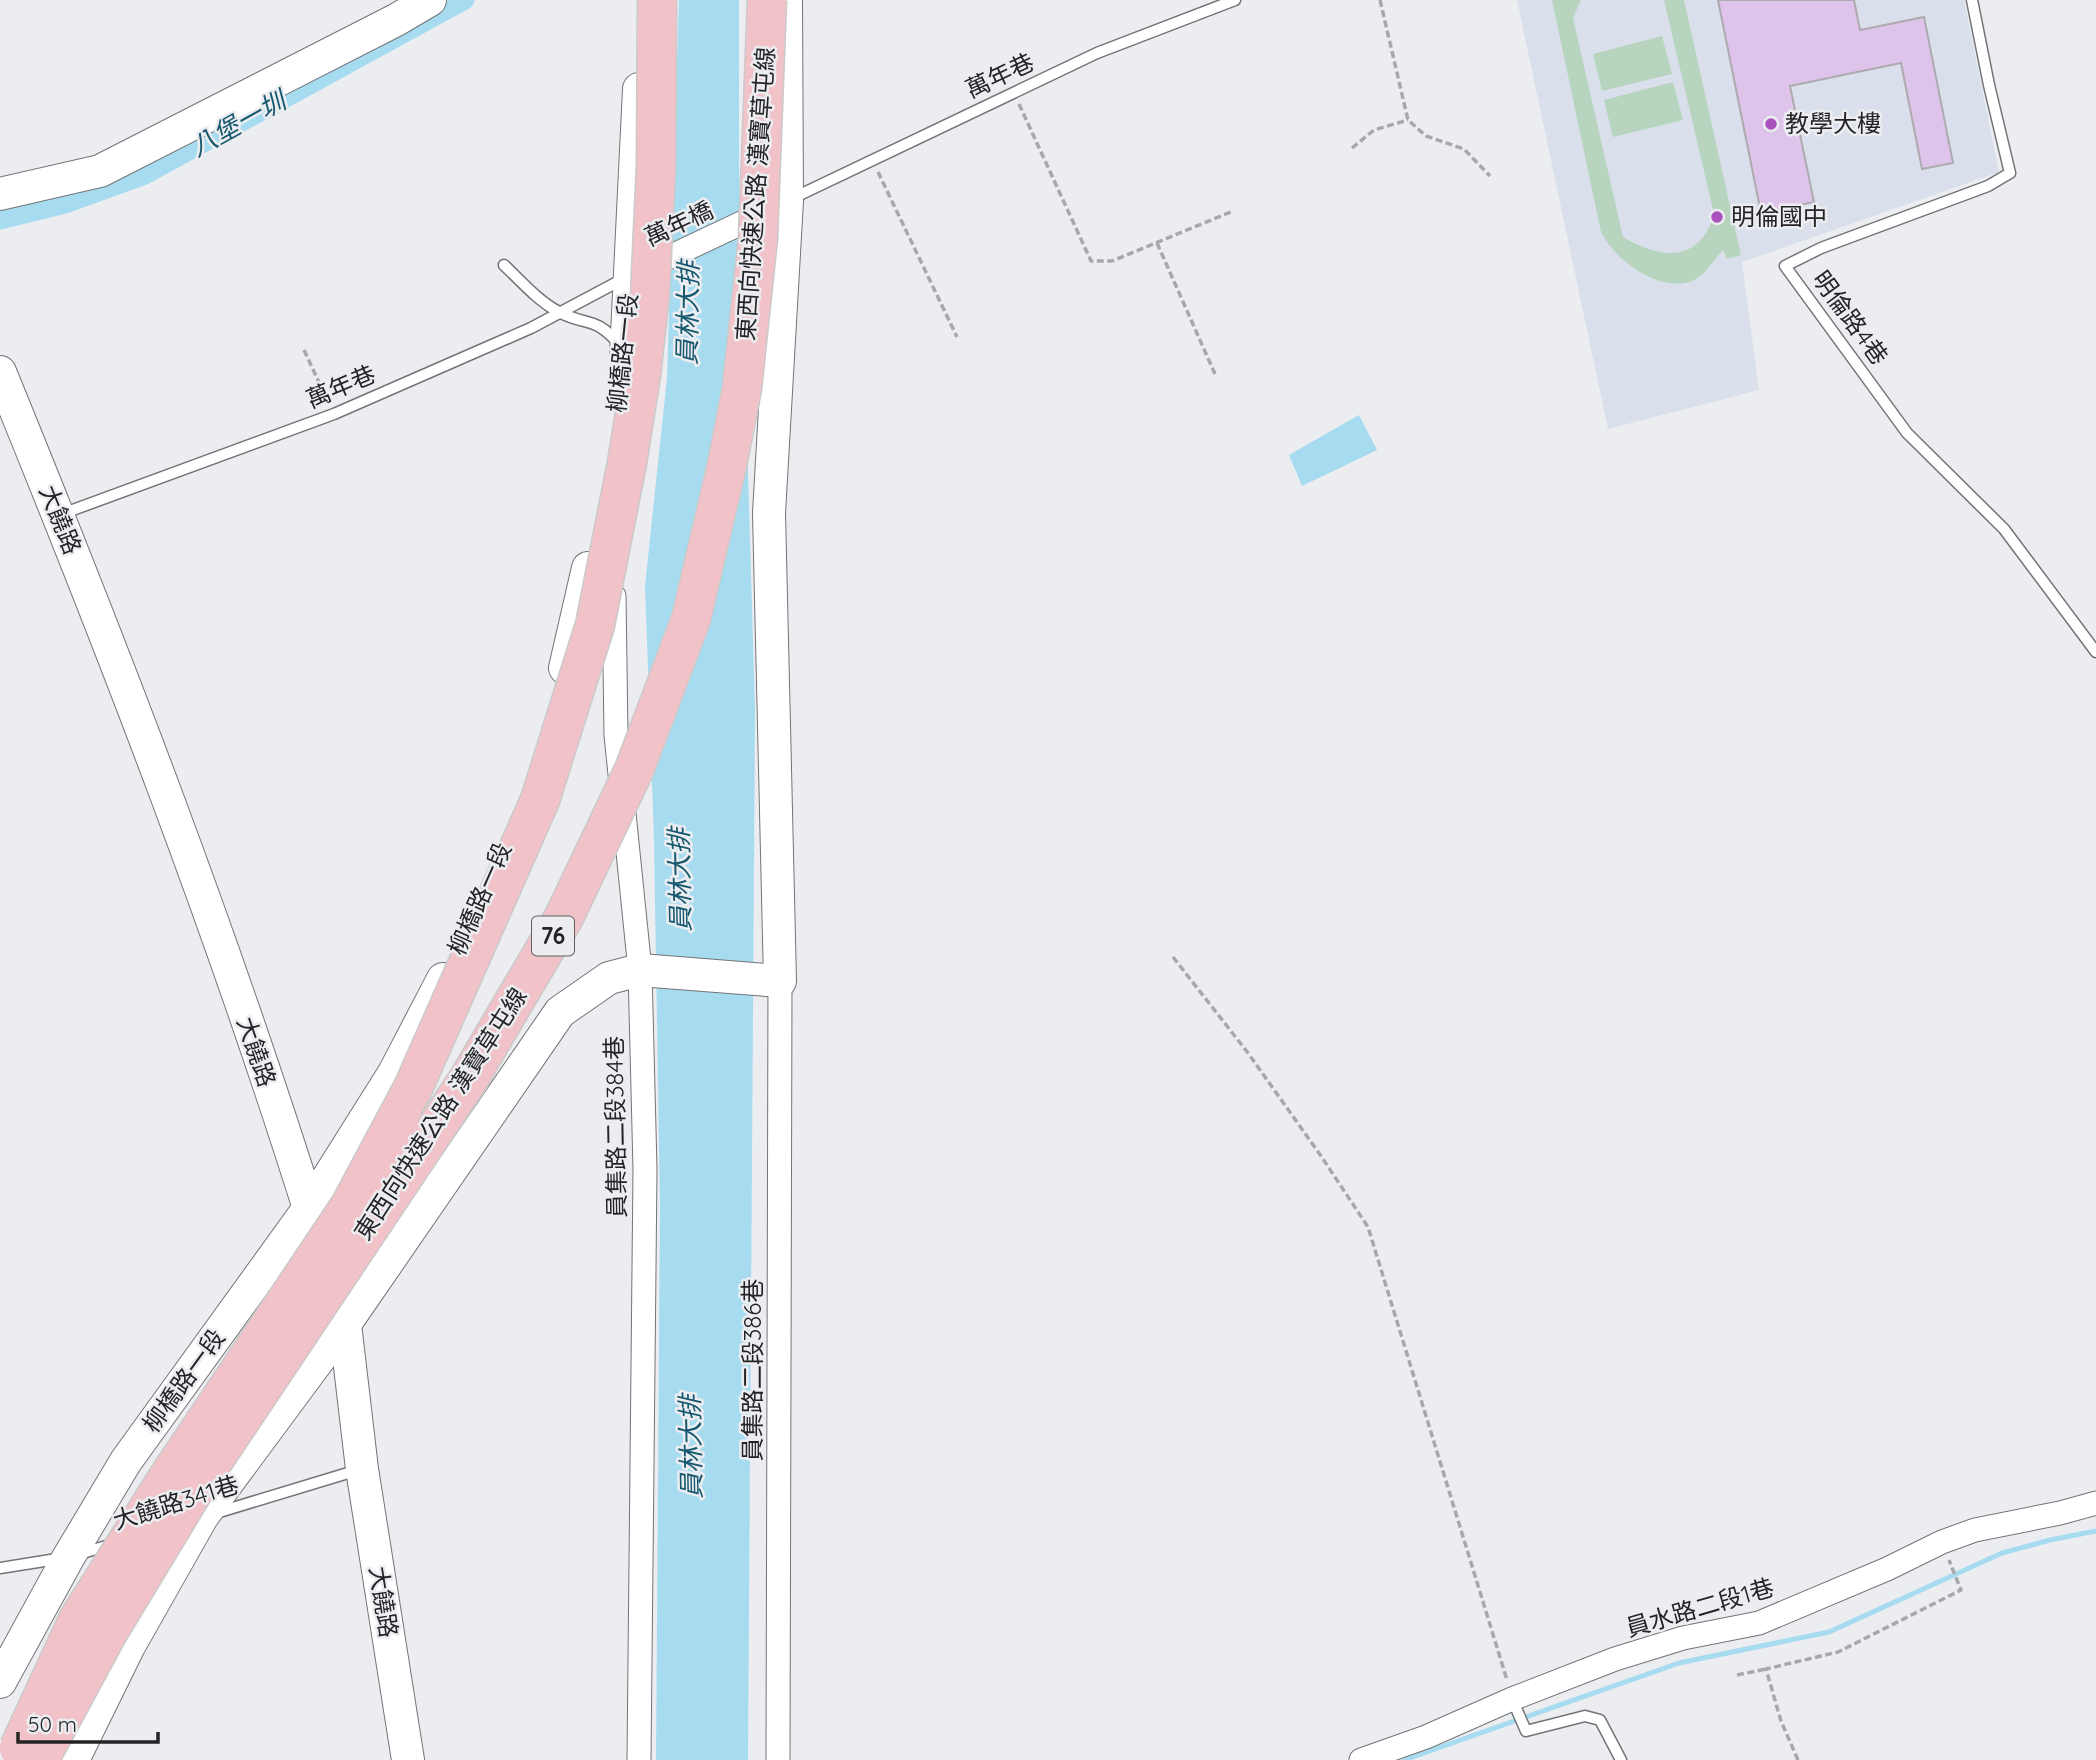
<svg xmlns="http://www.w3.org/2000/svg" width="2096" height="1760" font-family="Quicksand,'Noto Sans TC',sans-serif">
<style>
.built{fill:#dae0eb}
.green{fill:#b7d4be}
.water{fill:#a7dbf0}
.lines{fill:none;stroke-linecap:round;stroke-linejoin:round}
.stream{stroke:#a7dbf0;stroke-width:5}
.canal{stroke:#a7dbf0;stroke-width:19}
.building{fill:#dec3eb;stroke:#adabae;stroke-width:2}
.lane-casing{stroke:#727477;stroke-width:13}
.street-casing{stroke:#727477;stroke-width:25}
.secondary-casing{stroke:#727477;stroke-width:34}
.path{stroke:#a7a8ab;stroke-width:3.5;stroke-dasharray:7 3.5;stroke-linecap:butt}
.lane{stroke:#fff;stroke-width:10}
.street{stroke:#fff;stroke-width:23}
.secondary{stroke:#fff;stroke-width:32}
.highway-bridge-casing{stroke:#cacacb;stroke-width:41;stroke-linecap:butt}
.highway-bridge{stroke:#f1c2c7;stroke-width:38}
.poi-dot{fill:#a951bd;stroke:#ebedf1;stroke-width:2.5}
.labels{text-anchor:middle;stroke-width:5;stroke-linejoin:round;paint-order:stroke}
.shield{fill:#ebedf1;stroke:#606063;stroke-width:2}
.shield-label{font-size:23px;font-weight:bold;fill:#242426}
.street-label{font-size:24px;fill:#242426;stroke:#ebedf1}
.poi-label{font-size:24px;fill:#242426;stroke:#ebedf1;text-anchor:start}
.water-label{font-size:26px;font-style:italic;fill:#16586e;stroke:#ebedf1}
</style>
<rect width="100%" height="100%" fill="#ebedf1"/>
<polygon class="built" points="1517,0 1964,0 1999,172 1742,262 1759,390 1608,429"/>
<g class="green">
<path d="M1552,0H1581L1573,18L1623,237C1660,259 1700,264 1714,214L1664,0H1684L1741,255L1727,259L1723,250C1713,260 1705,276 1692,281C1658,293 1615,260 1601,232Z"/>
<polygon points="1662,36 1672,74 1602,91 1593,54"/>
<polygon points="1673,82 1683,120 1613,137 1604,100"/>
</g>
<g class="water">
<polygon points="679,0 739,0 739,166 755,709 748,1760 656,1760 660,1204 654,839 645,586 667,378"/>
<polygon points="1359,415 1377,450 1302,486 1289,455"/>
</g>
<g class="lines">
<polyline class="stream" points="1404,1760 1679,1663 1829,1632 2002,1553 2050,1540 2096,1531"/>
<polyline class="canal" points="0,220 65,204 145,175 465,0"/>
</g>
<polygon class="building" points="1718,0 1854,0 1860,30 1924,17 1953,163 1922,169 1901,63 1790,86 1814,202 1761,213"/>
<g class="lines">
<g class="lane-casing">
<g id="lane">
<polyline points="1972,0 1989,85 2010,173 1988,186 1821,248 1785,266 1907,433 2004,529 2096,652"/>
<polyline points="791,199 1097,53 1235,0"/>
<path d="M504,265C521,281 538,301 559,312C588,327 594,315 620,345"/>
<polyline points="59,515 334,414 531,328 625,278"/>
<polyline points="216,1513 358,1470"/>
<polyline points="79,1554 113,1544"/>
<polyline points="0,1568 63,1558"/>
<polyline points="1512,1699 1526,1731 1585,1716 1600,1720 1621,1760"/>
</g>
</g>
<g class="street-casing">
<g id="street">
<polyline points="644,269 765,212"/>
<polyline points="614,596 616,735 640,970 645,1169 639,1760"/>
<polyline points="778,1760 780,981"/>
<polyline points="1361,1760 1426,1737 1512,1699 1615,1659 1683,1638 1759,1623 1887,1569 1942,1542 1975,1530 2060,1513 2096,1503"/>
</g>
</g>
<g class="secondary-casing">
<g id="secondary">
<polyline points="0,194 100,171 396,20 430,0"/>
<polyline points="626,355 639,89"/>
<path d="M0,372C114,651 223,933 313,1221"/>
<polyline points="565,668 588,568"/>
<polyline points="342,1314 345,1324 362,1469 408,1760"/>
<polyline points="0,1682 68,1558 126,1461 309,1208 394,1073 443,979"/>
<polyline points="73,1760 129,1646 202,1517 345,1324 560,1012 609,978 640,970 780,981 769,513 787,201 786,0"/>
</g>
</g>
<g class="path">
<polyline points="1380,0 1408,120 1426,136 1464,149 1490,176"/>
<polyline points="1019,104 1091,261 1112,261 1233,211"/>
<polyline points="1352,148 1374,130 1408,120"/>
<polyline points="878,172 957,337"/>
<polyline points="1157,243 1215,374"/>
<polyline points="304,350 328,402"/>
<polyline points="1173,957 1248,1053 1321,1156 1368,1227 1507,1680"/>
<polyline points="1737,1675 1766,1669"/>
<polyline points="1798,1760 1781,1721 1766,1669 1838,1652 1961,1590 1949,1560"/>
</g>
<use href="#lane" class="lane"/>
<use href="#street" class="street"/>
<use href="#secondary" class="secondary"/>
<g class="highway-bridge-casing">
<g id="highway-bridge">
<polyline points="19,1748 78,1620 169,1476 350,1206 413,1088 540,800 595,625 627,463 641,375 650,294 656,167 657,0"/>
<polyline points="39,1760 107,1634 197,1485 468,1080 564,917 634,770 691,619 727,465 742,388 758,238 767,0"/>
</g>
</g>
<use href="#highway-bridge" class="highway-bridge"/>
</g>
<g class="poi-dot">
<circle cx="1771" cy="124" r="7"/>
<circle cx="1717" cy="217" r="7"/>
</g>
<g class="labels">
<rect class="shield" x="532" y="916.5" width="42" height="39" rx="5"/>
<g class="shield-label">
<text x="553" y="944">76</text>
</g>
<g class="street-label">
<text transform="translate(1000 76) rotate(-25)" y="8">萬年巷</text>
<text transform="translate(756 194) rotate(-86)" y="8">東西向快速公路 漢寶草屯線</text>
<text transform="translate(679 224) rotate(-25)" y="8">萬年橋</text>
<text transform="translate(1850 318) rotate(54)" y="8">明倫路4巷</text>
<text transform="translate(623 353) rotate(-84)" y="8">柳橋路一段</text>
<text transform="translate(341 387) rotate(-23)" y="8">萬年巷</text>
<text transform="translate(60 520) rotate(68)" y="8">大饒路</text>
<text transform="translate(480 899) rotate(-66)" y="8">柳橋路一段</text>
<text transform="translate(256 1052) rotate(71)" y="8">大饒路</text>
<text transform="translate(441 1114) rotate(-57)" y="8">東西向快速公路 漢寶草屯線</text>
<text transform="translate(616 1127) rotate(-91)" y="8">員集路二段384巷</text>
<text transform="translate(753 1370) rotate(-90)" y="8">員集路二段386巷</text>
<text transform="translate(184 1381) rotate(-54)" y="8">柳橋路一段</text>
<text transform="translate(176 1503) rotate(-17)" y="8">大饒路341巷</text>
<text transform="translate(383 1602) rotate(81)" y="8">大饒路</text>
<text transform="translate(1700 1608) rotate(-16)" y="8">員水路二段1巷</text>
</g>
<g class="poi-label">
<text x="1785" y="132">教學大樓</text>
<text x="1731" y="225">明倫國中</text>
</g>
<g class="water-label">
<text transform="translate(238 124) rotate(-29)" y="9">八堡一圳</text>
<text transform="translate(688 313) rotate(-89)" y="9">員林大排</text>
<text transform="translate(680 880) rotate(-91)" y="9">員林大排</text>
<text transform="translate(691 1447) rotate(-91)" y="9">員林大排</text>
</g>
</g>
<path d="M18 1732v10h140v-10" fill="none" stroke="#242426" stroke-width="3.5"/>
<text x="28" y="1732" font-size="21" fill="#242426" stroke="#ebedf1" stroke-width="5" paint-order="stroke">50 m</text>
</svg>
